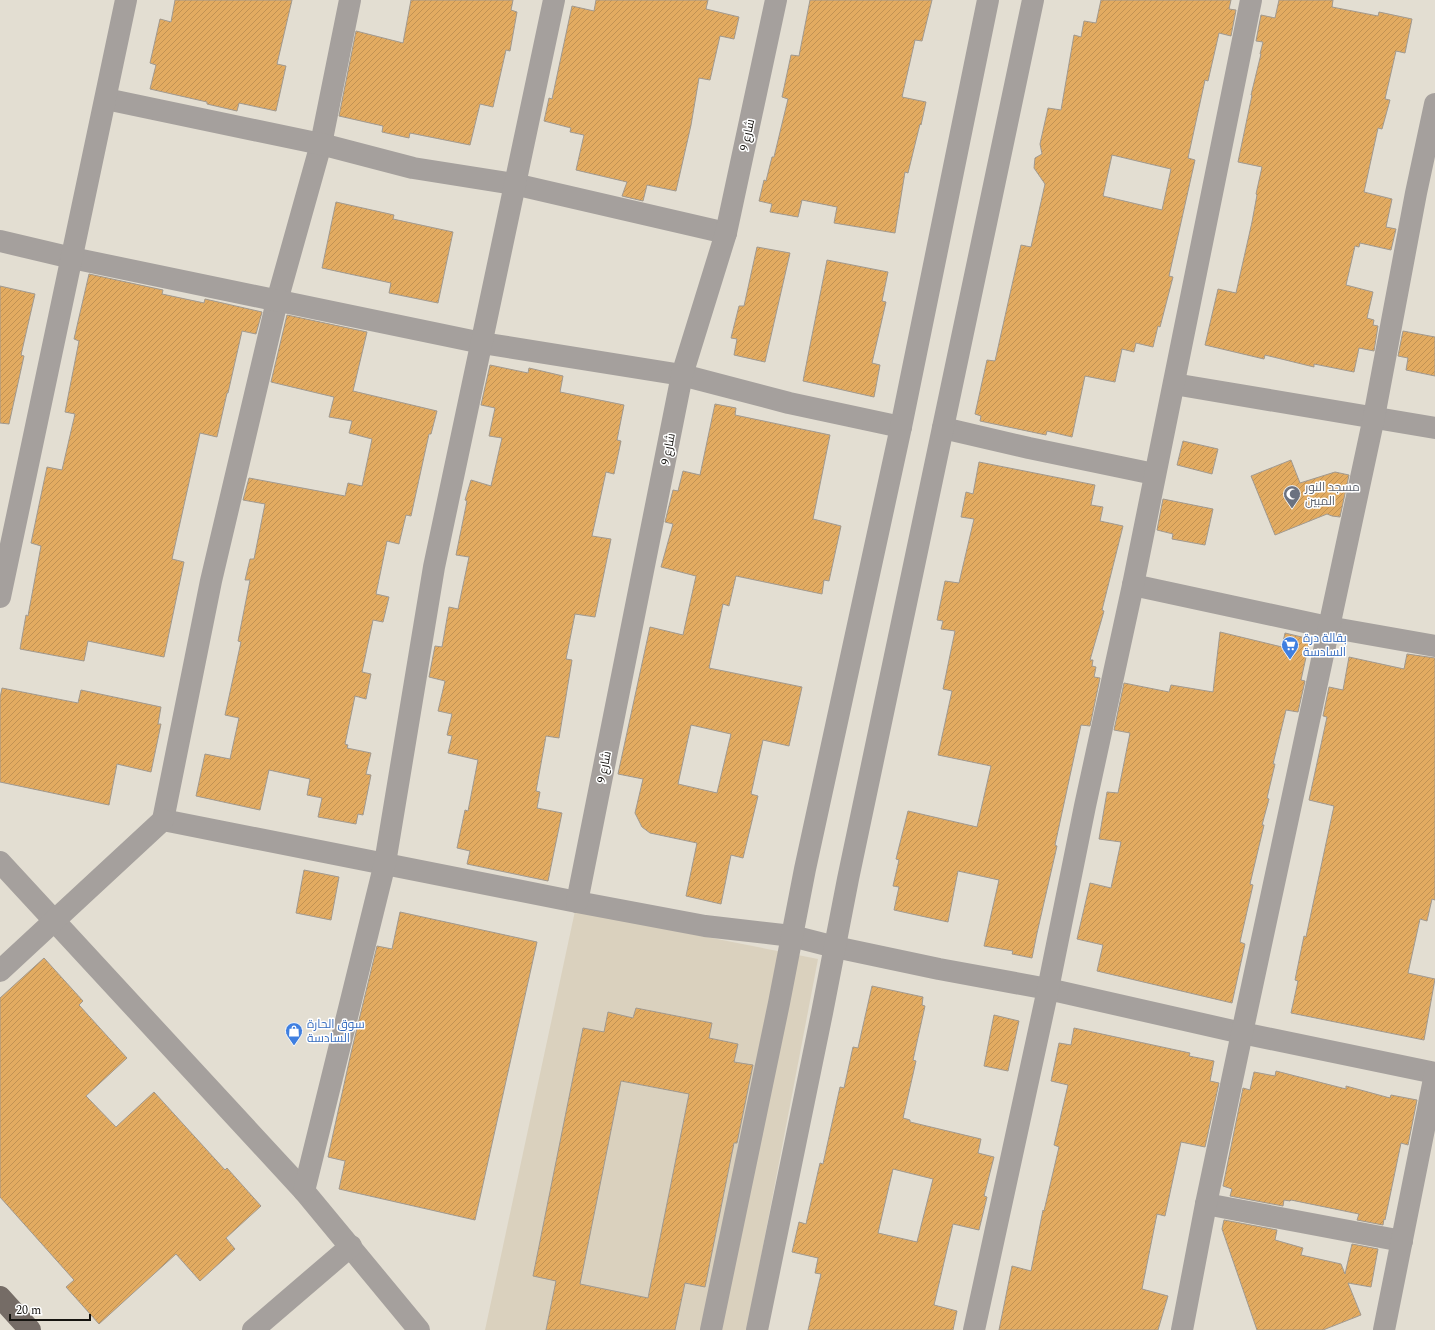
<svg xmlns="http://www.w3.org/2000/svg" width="1435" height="1330" font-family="Spectral,Cairo,serif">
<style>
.built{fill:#dad1be}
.building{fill:url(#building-hatch);stroke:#a1998f;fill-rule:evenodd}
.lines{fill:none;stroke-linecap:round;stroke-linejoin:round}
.minor{stroke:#a5a09d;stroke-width:22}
.major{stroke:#756c66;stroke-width:22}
.labels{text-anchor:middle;stroke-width:3;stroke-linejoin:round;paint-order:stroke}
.street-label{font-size:12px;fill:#161410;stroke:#fff}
.worship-label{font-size:12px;fill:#5b616d;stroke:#fff;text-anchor:start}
.shop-label{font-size:12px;fill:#366cbe;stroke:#fff;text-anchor:start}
</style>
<defs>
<pattern id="building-hatch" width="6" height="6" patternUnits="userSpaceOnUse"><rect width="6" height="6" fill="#e2ab61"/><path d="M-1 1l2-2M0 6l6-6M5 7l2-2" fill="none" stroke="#c19253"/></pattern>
</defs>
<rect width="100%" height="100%" fill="#e3ded2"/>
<polygon class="built" points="575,911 818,959 747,1330 485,1330"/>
<g class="building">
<polygon points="175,0 292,0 277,64 286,66 276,111 239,103 237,111 207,104 207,102 150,89 156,65 150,63 160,19 171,22"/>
<polygon points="411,0 513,0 511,10 517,12 510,51 506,50 493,107 480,104 470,145 410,133 409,138 382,132 383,126 339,116 356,31 403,43"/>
<polygon points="596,0 708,0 706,9 739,17 734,39 720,36 710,80 699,78 691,125 676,191 647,185 643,201 622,196 627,182 576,170 584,135 570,132 571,128 544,121 549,98 552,99 572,6 594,11"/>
<polygon points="810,0 932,0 922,41 915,40 902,97 926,102 921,125 920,124 908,173 905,172 895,233 834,223 837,207 802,200 798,217 770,212 772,204 759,201 764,180 766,181 772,157 774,157 788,99 782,97 791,55 799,56"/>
<path d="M1101,0H1231L1229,9L1236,10L1231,36L1219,33L1208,81L1205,80L1188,158L1195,160L1169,276L1173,277L1160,327L1158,326L1153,347L1136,343L1134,352L1122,349L1115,382L1085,376L1072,437L1047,431L1046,435L980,421L981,416L975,414L987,360L995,361L1021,245L1031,247L1045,184L1034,168L1035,158L1042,154L1040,144L1048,108L1061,110L1074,35L1081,37L1084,21L1096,23ZM1112,155L1171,169L1162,210L1103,196Z"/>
<polygon points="1279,0 1333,0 1332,7 1378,16 1379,12 1412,19 1405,53 1396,51 1385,99 1390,100 1382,129 1378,128 1364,192 1392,199 1386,227 1396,229 1391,250 1360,243 1359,247 1355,246 1346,285 1373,292 1367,318 1374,320 1373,325 1378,326 1374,351 1359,348 1354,372 1314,364 1314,367 1265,355 1264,359 1205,345 1218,289 1236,293 1252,222 1257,195 1256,194 1262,167 1238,162 1252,95 1251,95 1261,54 1260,54 1263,42 1256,41 1261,15 1275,18"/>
<polygon points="336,202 394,215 393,219 453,232 438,303 389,293 391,283 322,268"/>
<polygon points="757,247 790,253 765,362 734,355 737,339 731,338 739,306 744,306"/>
<polygon points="827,260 888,272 882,301 886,302 872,363 880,365 874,397 803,381"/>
<polygon points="89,274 163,290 162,294 204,303 205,299 262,312 256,334 242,331 228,393 227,393 217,437 200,433 172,559 184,562 164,657 88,641 84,661 20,649 26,615 28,616 41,546 31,543 47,467 62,470 75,414 65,412 79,341 74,339"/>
<polygon points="0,286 35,294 21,355 24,356 9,424 0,423"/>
<polygon points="287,315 367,332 353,391 437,411 431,434 429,434 425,452 411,516 406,515 399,544 387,541 376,594 389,597 383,622 373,620 362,672 371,674 366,699 355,696 345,744 348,745 347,748 371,753 366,774 371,775 363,815 358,814 356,824 318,817 322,798 307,795 310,779 269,770 260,810 196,796 205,754 230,759 239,718 225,715 241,642 238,641 250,580 245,580 250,559 254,559 265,504 243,500 249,478 345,496 348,483 362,486 372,439 349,433 352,421 329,417 334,397 271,382"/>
<polygon points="1403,331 1435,337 1435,376 1406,370 1408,358 1398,356"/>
<polygon points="490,365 528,373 529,368 563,376 560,392 624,405 617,440 621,441 614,474 606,472 592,536 611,539 595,617 575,614 566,659 572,660 559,738 546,736 536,791 540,792 537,808 562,813 548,881 467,864 470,851 457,848 465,810 468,811 478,760 448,753 452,736 447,735 452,714 438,711 445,681 429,677 435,646 442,647 449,607 458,609 469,557 456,555 467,501 465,500 471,480 491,486 502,438 489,436 495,408 481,405"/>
<path d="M715,404L736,408L735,415L830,435L813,519L841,526L829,581L824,580L822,594L736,576L729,606L723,604L709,668L802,687L789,746L763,740L751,794L758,796L743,858L731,855L721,904L686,896L697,843L650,833L642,827L635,813L643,779L618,774L650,627L683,635L696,576L661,567L673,524L665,522L673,490L678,491L683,471L700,475ZM691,725L731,734L717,793L678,784Z"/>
<polygon points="1183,441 1218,449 1212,474 1177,465"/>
<polygon points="1291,460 1300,483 1335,472 1349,475 1340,517 1332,516 1327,514 1275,535 1251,476"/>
<polygon points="979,462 1095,485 1091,505 1103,507 1100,521 1123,526 1102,610 1104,611 1090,660 1093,660 1092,666 1096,667 1094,677 1100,678 1090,726 1081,725 1055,845 1057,846 1037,933 1032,958 1012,954 1013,951 984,946 999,880 958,871 948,922 894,910 899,887 893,886 899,860 896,859 908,811 977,827 991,766 938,755 952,691 943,689 955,631 941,629 943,621 937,620 945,581 959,583 974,519 961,517 966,492 973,494"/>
<polygon points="1163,499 1213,509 1205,545 1172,539 1173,534 1157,530"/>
<polygon points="1220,632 1282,647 1285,633 1310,639 1301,680 1305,681 1298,712 1286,710 1273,764 1275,764 1267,798 1269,799 1262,825 1264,825 1250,884 1253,885 1240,942 1245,944 1232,1003 1097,971 1103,945 1077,939 1090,883 1111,888 1121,842 1099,839 1107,792 1118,793 1130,733 1114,730 1124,683 1169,692 1171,685 1213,692"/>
<polygon points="1407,654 1435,658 1435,900 1432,899 1427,921 1420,919 1408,973 1435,979 1424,1040 1291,1013 1298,981 1295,980 1304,936 1306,937 1334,806 1309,800 1327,717 1323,716 1329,687 1343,690 1349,657 1404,669"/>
<polygon points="2,688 78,703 81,690 161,707 158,724 161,724 151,772 117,764 109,805 0,782 0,698"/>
<polygon points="304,870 339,877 331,920 296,913"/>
<polygon points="400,912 537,942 475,1220 339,1189 345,1161 328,1157 351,1053 377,946 392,949"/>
<polygon points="44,958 83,1001 79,1005 127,1058 86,1096 116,1127 154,1092 225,1170 227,1168 261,1206 226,1238 235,1249 200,1281 176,1254 99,1324 66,1287 74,1280 0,1197 0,998"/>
<path d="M872,986L923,997L922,1005L925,1006L913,1060L916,1061L903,1118L910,1120V1122L981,1139L978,1153L994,1157L984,1196L987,1197L979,1230L953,1224L934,1305L957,1311L953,1330H808L821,1274L815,1273L818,1258L792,1252L799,1222L806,1224L820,1163L823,1164L840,1087L844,1088L853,1047L858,1048ZM893,1169L933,1179L917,1242L878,1233Z"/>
<path d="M636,1008L712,1023L709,1038L738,1044L734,1062L753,1065L737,1143H734L705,1287L685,1283L675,1330H546L556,1281L533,1276L583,1028L604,1032L608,1012L633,1018ZM621,1081L689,1094L648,1298L580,1284Z"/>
<polygon points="994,1015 1019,1021 1008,1071 984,1066"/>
<polygon points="1074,1028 1190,1053 1189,1056 1214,1061 1210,1081 1219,1083 1205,1147 1181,1142 1165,1216 1157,1214 1142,1289 1168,1296 1158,1330 999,1330 1012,1266 1031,1271 1043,1210 1044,1211 1059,1147 1054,1145 1068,1085 1051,1081 1059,1043 1071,1045"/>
<polygon points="1276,1071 1346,1089 1346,1086 1390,1098 1391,1095 1417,1100 1408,1145 1401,1143 1385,1220 1384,1219 1383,1225 1357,1220 1359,1214 1291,1200 1290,1201 1284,1200 1283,1206 1230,1196 1232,1189 1223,1186 1243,1088 1250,1090 1254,1072 1275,1076"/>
<polygon points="1224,1220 1277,1230 1275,1240 1303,1248 1301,1255 1341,1264 1345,1274 1352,1244 1378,1249 1371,1287 1348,1283 1361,1315 1323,1330 1257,1330 1222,1229"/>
</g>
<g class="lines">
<g class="minor">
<polyline points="350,0 321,144 277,301 211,581 163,820 577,902 705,926 792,936 835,947 939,969 1048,989 1242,1033 1435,1073"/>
<polyline points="106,99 321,144 413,168 514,184 726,233"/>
<polyline points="0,241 72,258 482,343 682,375 789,403 901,427"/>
<polyline points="1174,384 1435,428"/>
<polyline points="943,428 1029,448 1154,474"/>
<polyline points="1133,585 1328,627 1435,646"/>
<polyline points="0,597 126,0"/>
<polyline points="0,862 304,1191 419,1330"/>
<polyline points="577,902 682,375 726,233 776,0"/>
<polyline points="0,971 163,820"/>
<polyline points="304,1191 385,863 434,567 554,0"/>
<polyline points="1206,1204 1402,1241"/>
<polyline points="253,1330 351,1246"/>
<polyline points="711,1330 779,1003 805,869 901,427 988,0"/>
<polyline points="757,1330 822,1013 848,879 1033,0"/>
<polyline points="974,1330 1048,989 1085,806 1133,585 1251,0"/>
<polyline points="1182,1330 1206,1204 1242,1033 1374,417 1416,193 1435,104"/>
<polyline points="1384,1330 1435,1074"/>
</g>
<polyline class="major" points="0,1297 30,1330"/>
</g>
<defs>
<g id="mosque-pin" transform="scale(0.9)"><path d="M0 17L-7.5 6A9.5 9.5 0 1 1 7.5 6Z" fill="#6b7280" stroke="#fff"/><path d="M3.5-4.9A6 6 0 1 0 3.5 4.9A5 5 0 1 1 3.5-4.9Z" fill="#fff"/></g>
<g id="supermarket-pin" transform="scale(0.9)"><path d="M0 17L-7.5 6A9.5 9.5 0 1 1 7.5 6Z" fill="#3f7fe0" stroke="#fff"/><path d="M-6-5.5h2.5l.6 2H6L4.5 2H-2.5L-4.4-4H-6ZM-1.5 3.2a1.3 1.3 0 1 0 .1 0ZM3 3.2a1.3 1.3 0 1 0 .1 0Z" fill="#fff"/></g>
<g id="shop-pin" transform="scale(0.9)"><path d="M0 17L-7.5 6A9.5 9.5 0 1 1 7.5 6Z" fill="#3f7fe0" stroke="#fff"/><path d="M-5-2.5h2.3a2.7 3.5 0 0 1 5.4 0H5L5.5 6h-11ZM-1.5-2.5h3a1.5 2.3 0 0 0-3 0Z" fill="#fff"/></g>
</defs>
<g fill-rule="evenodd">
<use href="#mosque-pin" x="1292" y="494"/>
<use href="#supermarket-pin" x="1290" y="645"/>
<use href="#shop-pin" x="294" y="1031"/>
</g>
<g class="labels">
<g class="street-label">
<text transform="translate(747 135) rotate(-78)" y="4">شارع 9</text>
<text transform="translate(668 449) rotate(-79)" y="4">شارع 9</text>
<text transform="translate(604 767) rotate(-79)" y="4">شارع 9</text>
</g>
<g class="worship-label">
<text x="1305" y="491">مسجد النور<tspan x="1305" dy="14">المبين</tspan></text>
</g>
<g class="shop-label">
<text x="1303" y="642">بقالة درة<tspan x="1303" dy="14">السادسة</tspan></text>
<text x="307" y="1028">سوق الحارة<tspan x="307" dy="14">السادسة</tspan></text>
</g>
</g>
<path d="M10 1314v6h80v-6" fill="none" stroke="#161410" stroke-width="2"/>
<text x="16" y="1314" font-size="12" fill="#161410" stroke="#ffffff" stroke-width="3" paint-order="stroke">20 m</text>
</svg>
